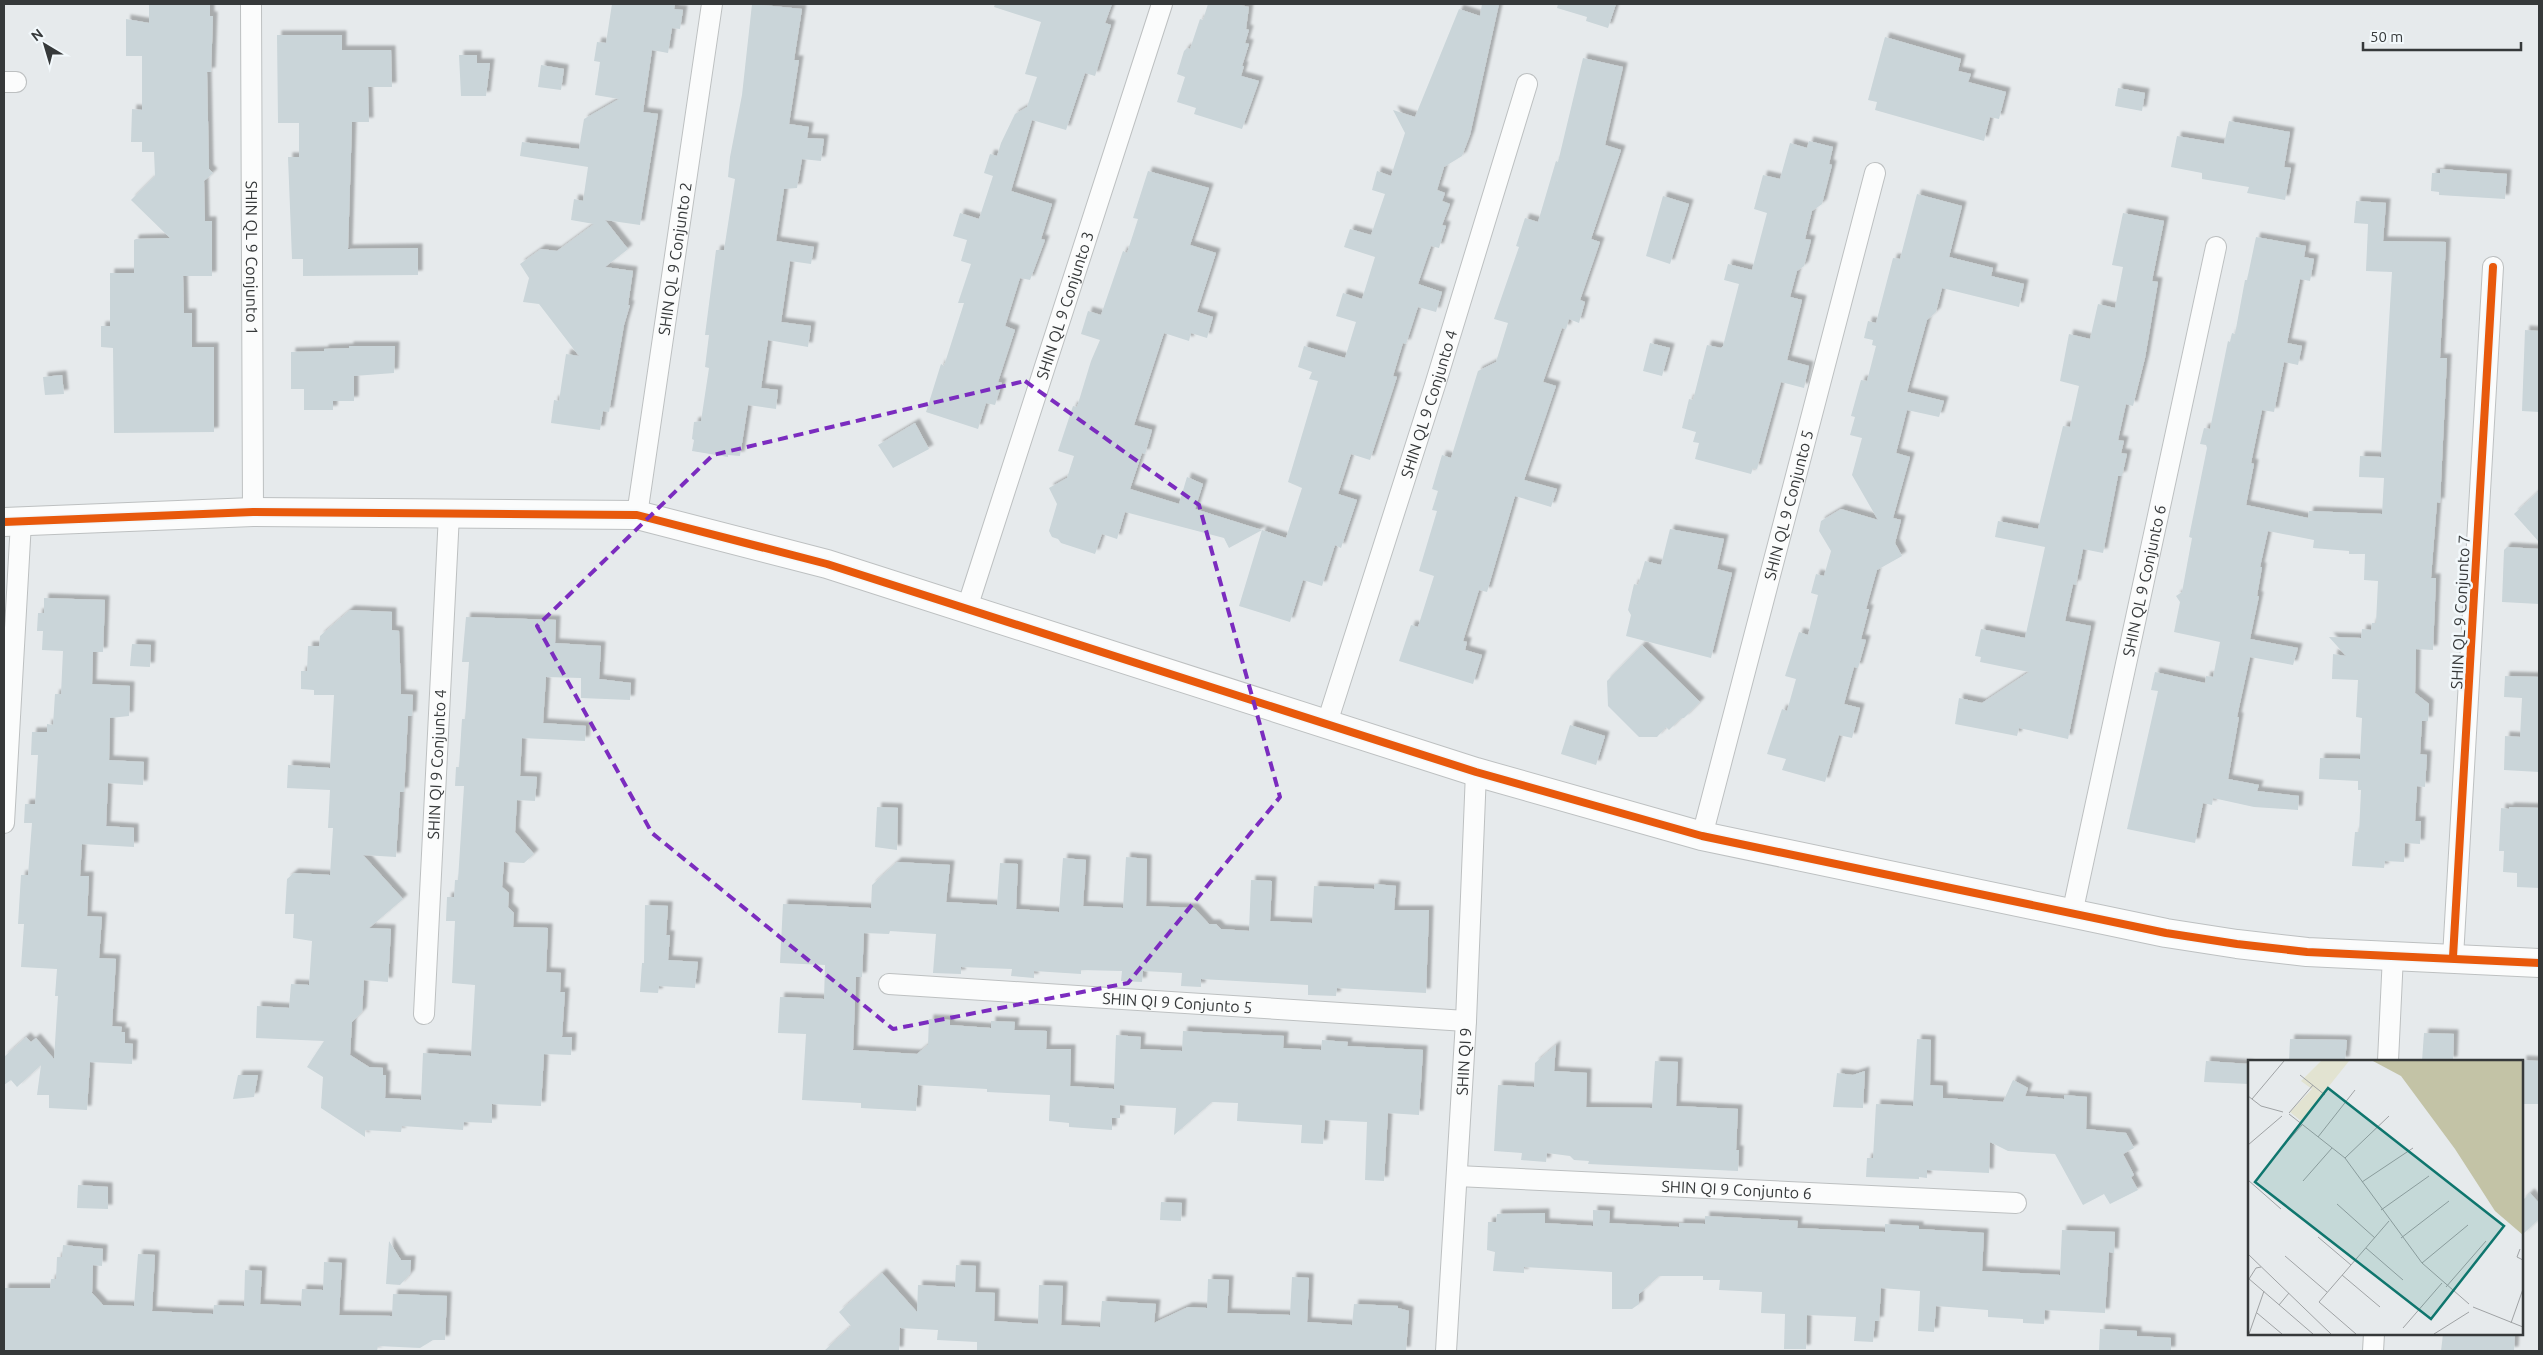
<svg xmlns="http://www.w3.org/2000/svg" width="2543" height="1355" font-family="Ubuntu,sans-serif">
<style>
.building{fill:#cad5d9;filter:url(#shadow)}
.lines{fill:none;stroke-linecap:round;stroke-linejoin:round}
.street-casing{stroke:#bdc0c1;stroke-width:22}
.secondary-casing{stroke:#bdc0c1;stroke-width:30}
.street{stroke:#fbfcfc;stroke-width:20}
.secondary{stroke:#fbfcfc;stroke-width:28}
.cycleway-casing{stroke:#f2f8fb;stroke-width:11}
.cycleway{stroke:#e8590c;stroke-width:8}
.marked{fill:none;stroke:#7b2cbf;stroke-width:4;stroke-dasharray:10 6;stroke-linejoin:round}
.labels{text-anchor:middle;stroke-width:5;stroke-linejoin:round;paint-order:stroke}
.street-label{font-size:16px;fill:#36393a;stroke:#f2f8fb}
.inset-road{fill:none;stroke:#a0a3a5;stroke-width:1}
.view{fill:#0f766e;fill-opacity:0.15;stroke:#0f766e;stroke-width:2.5}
.inset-edge{fill:none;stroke:#36393a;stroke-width:2.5}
</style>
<defs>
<filter id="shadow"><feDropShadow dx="4.5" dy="-4.5" stdDeviation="1" flood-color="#0004"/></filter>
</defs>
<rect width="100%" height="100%" fill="#e6eaec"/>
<g class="building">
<polygon points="149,4 210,4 210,16 213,16 211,72 207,72 209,169 213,173 204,181 205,221 212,221 212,276 183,276 184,313 192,313 192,347 214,347 214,432 114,433 113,348 101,347 101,326 110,326 110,273 134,273 134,240 136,239 170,238 131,200 155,176 154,152 142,152 142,142 131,142 132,109 142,110 142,56 126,56 126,19 149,23"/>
<polygon points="612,4 675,4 674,9 683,10 680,29 672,28 668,53 652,50 643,112 658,114 640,225 605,220 628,249 605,267 633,271 628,305 630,305 624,325 609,412 603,411 600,430 551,423 554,400 559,401 566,354 579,356 539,304 523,302 529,278 520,264 541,249 557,251 594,224 571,220 574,199 583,201 588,167 520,156 522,142 579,149 584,119 619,99 595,95 600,62 594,61 597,42 606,43"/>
<polygon points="752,4 802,9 794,60 799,60 789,124 809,127 807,138 824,139 821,161 802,159 797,188 784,189 776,241 814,247 811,264 790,261 781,322 811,326 808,347 768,340 761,388 778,390 776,409 748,405 740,456 728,455 728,457 692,451 694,440 692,439 694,422 701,421 709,368 705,367 709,335 705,335 716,250 724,250 735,179 728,177 730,157 742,95"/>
<polygon points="995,4 1112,4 1105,23 1111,25 1095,76 1085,73 1066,130 1032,120 1011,191 1052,204 1041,239 1045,240 1030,280 1020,278 1005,326 1015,330 998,382 1002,383 995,405 986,403 978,429 926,412 941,364 944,366 964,303 958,303 971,264 961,261 967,240 953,236 960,213 979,219 993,176 984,173 990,154 997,156 1001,143 1015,114 1027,107 1037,77 1025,74 1041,22 994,7"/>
<polygon points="1208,4 1237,4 1249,7 1246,29 1249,30 1245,43 1249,44 1242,66 1244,66 1241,76 1259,81 1242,129 1194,114 1196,108 1177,102 1185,77 1177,74 1184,51 1187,48 1190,49 1200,19 1203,20"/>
<polygon points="1482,4 1499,4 1470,135 1462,156 1444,167 1437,190 1445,193 1442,201 1450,204 1442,225 1446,226 1439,248 1431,246 1418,284 1442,292 1436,312 1418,307 1406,344 1403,343 1393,376 1397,377 1370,460 1351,454 1338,494 1357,500 1341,548 1335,545 1322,586 1303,580 1290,622 1239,606 1262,530 1286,538 1302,488 1288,482 1318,381 1309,379 1312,372 1298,367 1304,346 1345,358 1356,322 1336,316 1343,293 1362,299 1375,257 1344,247 1350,229 1371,235 1385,194 1372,190 1377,171 1391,176 1405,133 1393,110 1415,117 1459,9 1480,16"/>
<polygon points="1558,4 1616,4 1608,28 1586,21 1587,17 1557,8"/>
<polygon points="277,35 342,35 342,50 391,50 392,87 368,87 369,122 352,122 348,249 418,248 418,275 303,276 303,259 292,259 288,157 299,157 299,123 278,123"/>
<polygon points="1885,37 1961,59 1958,71 1971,74 1968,82 2006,92 1999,119 1990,117 1984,141 1875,110 1877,102 1868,100"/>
<polygon points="459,55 477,55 477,63 490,63 486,96 461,96"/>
<polygon points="1583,58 1623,67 1605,145 1621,150 1591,239 1600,242 1580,300 1585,302 1579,323 1569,319 1566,329 1562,328 1543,382 1556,386 1524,480 1557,489 1551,507 1515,496 1487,592 1479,590 1463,641 1467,642 1465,650 1482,655 1473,684 1399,661 1411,625 1418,627 1434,576 1419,571 1437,511 1432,510 1438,491 1432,489 1442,455 1451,458 1478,371 1496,362 1508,323 1494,319 1519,247 1516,246 1525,218 1538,222 1556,161 1558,162"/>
<polygon points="541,65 564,69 561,90 538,87"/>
<polygon points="2118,88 2145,93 2142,111 2115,106"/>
<polygon points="2229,121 2290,132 2284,167 2291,168 2285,200 2247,193 2249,187 2202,179 2202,173 2171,167 2177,136 2224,144"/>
<polygon points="1809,141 1833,147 1829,164 1832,165 1822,204 1812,211 1805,239 1811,240 1804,266 1797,271 1790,297 1802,300 1787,360 1809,366 1804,388 1781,382 1757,469 1753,468 1751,474 1695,459 1699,443 1693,442 1696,432 1682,428 1689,399 1693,400 1707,345 1721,348 1723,346 1739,284 1724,280 1728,264 1752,270 1767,213 1754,209 1763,175 1780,179 1790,143 1807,148"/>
<polygon points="2440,169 2507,174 2505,199 2439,195 2439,192 2431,191 2432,173 2440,173"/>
<polygon points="1148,171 1209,188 1190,245 1216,253 1197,312 1213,317 1207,338 1191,333 1189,341 1164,333 1134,425 1152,430 1145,454 1142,453 1130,489 1179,504 1187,477 1203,484 1195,509 1262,530 1229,548 1224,538 1125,512 1117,539 1102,534 1095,554 1061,543 1058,539 1052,537 1049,531 1057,504 1049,488 1067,478 1074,456 1058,451 1073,406 1077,407 1091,361 1100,340 1081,334 1088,311 1101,315 1123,251 1127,253 1138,219 1133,218"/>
<polygon points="1917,194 1962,206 1949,257 1993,268 1991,276 2024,284 2019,307 1942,288 1936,312 1927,320 1907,392 1944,401 1939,417 1907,410 1896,453 1910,457 1893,518 1901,520 1895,543 1902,556 1877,570 1866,609 1869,609 1861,639 1866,640 1858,668 1854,667 1844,704 1860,708 1852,738 1839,735 1825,782 1782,770 1786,759 1767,754 1782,709 1787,711 1796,679 1785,676 1799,632 1808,635 1818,595 1811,593 1816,574 1824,576 1831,551 1819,531 1821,521 1841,509 1878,520 1852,475 1862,438 1850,435 1855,417 1851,416 1861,380 1867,381 1876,346 1872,345 1873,340 1864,338 1868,321 1876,323 1893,258 1900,259"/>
<polygon points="1663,196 1689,204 1670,264 1646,256"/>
<polygon points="2356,201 2386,203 2383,241 2446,242 2440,358 2447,358 2440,503 2437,502 2431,578 2436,578 2433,650 2416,649 2415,693 2429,704 2428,721 2422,721 2420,754 2427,755 2425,787 2417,786 2415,821 2421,821 2420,844 2405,843 2404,862 2385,861 2384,868 2352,866 2355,832 2359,832 2361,790 2358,790 2358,781 2319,779 2320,758 2360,759 2362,718 2356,717 2358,680 2332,679 2333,654 2346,656 2329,637 2361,638 2362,629 2371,630 2372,623 2376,623 2378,581 2364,580 2365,554 2349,554 2349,551 2313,548 2314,540 2268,531 2260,567 2262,567 2257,596 2259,596 2250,639 2298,648 2293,665 2250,657 2237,717 2239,717 2228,779 2259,785 2257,791 2299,796 2298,810 2254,807 2213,798 2212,805 2203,803 2195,843 2127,829 2158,691 2151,690 2155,672 2205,683 2206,676 2213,677 2220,642 2174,632 2180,602 2176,596 2182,592 2192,538 2189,537 2207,448 2206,445 2200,444 2204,428 2210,429 2228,341 2230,342 2232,333 2235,334 2245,280 2247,280 2256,237 2306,246 2304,257 2314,259 2310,281 2300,279 2287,343 2302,346 2298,365 2284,362 2274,412 2262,410 2251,463 2254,464 2246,505 2308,518 2309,511 2382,514 2384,478 2359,477 2360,456 2381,457 2392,272 2366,271 2368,224 2354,223"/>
<polygon points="2123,213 2164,221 2152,281 2158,282 2145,358 2133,406 2126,404 2118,440 2124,441 2121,453 2127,454 2122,476 2118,476 2103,553 2083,549 2076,585 2073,584 2065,621 2091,626 2068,739 2019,728 2017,736 1955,724 1959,698 1982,703 2029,672 1980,662 1981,657 1975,656 1981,629 2025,638 2045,547 1995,537 1998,521 2038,529 2063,426 2070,427 2079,386 2060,381 2069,334 2090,339 2098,304 2115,308 2123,267 2112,265"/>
<polygon points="2525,330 2539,331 2539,412 2522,411"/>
<polygon points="1650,343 1670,348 1662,376 1643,371"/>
<polygon points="349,346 395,346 394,373 354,376 354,401 333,401 333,410 304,410 304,389 291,389 291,352 324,351 324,349 349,348"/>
<polygon points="62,375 64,394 45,395 43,377"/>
<polygon points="915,423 929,449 893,468 878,445"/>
<polygon points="2539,491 2539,542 2514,514"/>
<polygon points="1670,529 1724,539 1717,569 1732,573 1711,658 1626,636 1631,615 1628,610 1634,584 1638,585 1645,561 1661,565"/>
<polygon points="2507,547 2539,549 2539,604 2502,602 2504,550"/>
<polygon points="44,598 105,600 103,652 93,652 92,684 130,686 129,716 110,718 109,760 144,762 143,785 108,783 106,826 134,828 134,847 82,844 80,876 89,876 87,916 102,917 99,958 116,959 112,1026 122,1027 121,1032 125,1032 125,1043 133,1044 132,1064 90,1062 87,1110 49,1108 49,1095 37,1095 41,1065 17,1087 11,1080 4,1085 4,1057 26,1037 31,1042 36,1038 54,1059 58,996 55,996 57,969 21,967 24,924 18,924 21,875 28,875 32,823 24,823 25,804 35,804 37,771 38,755 31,755 32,732 47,732 47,724 53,725 55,694 61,694 63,651 42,650 43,631 37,631 38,613 44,613"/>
<polygon points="350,610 392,612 392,630 399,631 401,694 413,695 412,716 408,716 404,792 400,792 396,857 363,855 403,899 369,928 391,929 388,982 364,980 362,1012 352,1022 350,1055 369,1067 383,1068 383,1075 386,1075 385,1098 421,1100 423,1053 471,1056 475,985 452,983 455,921 446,921 447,897 454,897 455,880 458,880 464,786 455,786 456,767 459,767 462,719 465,719 469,662 462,662 466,617 556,620 555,643 601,646 599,679 631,683 630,700 581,698 581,678 546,677 543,723 586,726 585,741 522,738 520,776 537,777 535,801 517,800 515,832 534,854 524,863 504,862 502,887 509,893 508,907 514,913 513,927 548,928 546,972 561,973 560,992 565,992 562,1037 572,1037 571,1055 544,1054 541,1106 492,1104 492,1123 464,1122 463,1130 402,1126 401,1132 365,1130 365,1137 321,1108 323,1077 307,1067 324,1041 256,1038 257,1006 289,1008 291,984 309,985 312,941 293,938 294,914 285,914 287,879 294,873 330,875 333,828 328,828 330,790 287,788 288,765 330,768 334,695 314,695 314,690 301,689 301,671 307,671 308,646 319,646 320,636"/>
<polygon points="132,644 151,645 150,667 130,666"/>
<polygon points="1642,645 1700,702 1684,718 1681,718 1669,730 1666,727 1657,737 1639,737 1608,706 1607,681"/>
<polygon points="2505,676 2539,677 2539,772 2504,770 2505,736 2520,737 2522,698 2504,697"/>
<polygon points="1570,725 1605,736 1596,765 1561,754"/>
<polygon points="877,807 898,808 897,850 875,847"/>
<polygon points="2509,807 2539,808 2539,888 2517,887 2517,873 2503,872 2504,851 2499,851 2501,808 2509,809"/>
<polygon points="1126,857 1147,859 1146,906 1194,908 1209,924 1216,924 1221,929 1249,931 1251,880 1272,881 1270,921 1312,923 1314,886 1374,889 1375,884 1396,886 1394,910 1429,910 1426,993 1337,988 1336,996 1308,995 1308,985 1201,979 1201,987 1181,986 1182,973 1143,971 1142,982 1121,981 1122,971 1081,970 1081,974 1034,971 1034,978 1011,976 1012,969 961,967 961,974 933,973 936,934 890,931 889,934 864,933 862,977 856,977 853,1050 917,1054 928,1045 929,1019 950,1020 950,1025 991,1028 991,1021 1015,1022 1014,1030 1047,1031 1046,1049 1071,1049 1070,1086 1114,1089 1116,1035 1141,1037 1140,1049 1182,1051 1183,1031 1284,1036 1283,1048 1321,1050 1322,1040 1348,1042 1347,1046 1423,1050 1419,1115 1388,1113 1384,1181 1365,1180 1367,1122 1325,1120 1323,1144 1301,1143 1302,1125 1237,1121 1238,1103 1212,1102 1174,1135 1176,1108 1120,1105 1120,1118 1112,1118 1112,1130 1069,1127 1069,1123 1049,1121 1050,1095 987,1092 987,1089 918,1085 916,1111 861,1108 861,1103 802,1100 806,1034 778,1033 780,997 824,999 825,965 780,963 783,904 871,908 872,885 897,862 950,865 946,902 997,905 1000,863 1018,864 1016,909 1059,912 1063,858 1086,860 1083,906 1123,908"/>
<polygon points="645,905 668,906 666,935 670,935 668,960 698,962 695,988 659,986 658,993 640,992 642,963 644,963"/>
<polygon points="2424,1033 2454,1034 2453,1061 2422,1061"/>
<polygon points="1917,1039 1931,1040 1930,1085 1943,1086 1943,1098 2003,1102 2013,1080 2028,1088 2025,1096 2064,1099 2064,1095 2087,1097 2086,1129 2126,1133 2134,1148 2123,1154 2134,1175 2131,1177 2138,1190 2110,1204 2104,1194 2083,1205 2055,1154 2008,1151 1990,1142 1989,1173 1927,1170 1927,1178 1919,1177 1919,1179 1866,1177 1867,1158 1873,1158 1876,1104 1913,1106"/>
<polygon points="2290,1039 2347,1040 2345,1061 2289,1061"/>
<polygon points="1556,1045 1554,1071 1587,1073 1586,1107 1652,1108 1655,1061 1678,1062 1676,1106 1738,1109 1736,1150 1739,1150 1738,1171 1588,1164 1589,1161 1574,1160 1570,1156 1547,1153 1546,1162 1521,1160 1522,1153 1494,1151 1498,1085 1534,1087 1535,1063"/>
<polygon points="2522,1060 2539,1061 2538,1104 2522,1104"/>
<polygon points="2206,1061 2249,1064 2249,1084 2204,1082"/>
<polygon points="1865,1071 1863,1108 1833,1107 1837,1073 1853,1075"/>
<polygon points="238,1075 258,1075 254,1097 233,1099"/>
<polygon points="78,1185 108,1187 108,1209 77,1208"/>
<polygon points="2530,1193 2539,1203 2539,1219 2522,1235 2522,1201"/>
<polygon points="1161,1202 1182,1203 1181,1221 1160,1220"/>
<polygon points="1593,1210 1610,1211 1609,1223 1679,1227 1679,1223 1705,1224 1705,1216 1798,1221 1797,1228 1885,1232 1885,1224 1919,1226 1919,1229 1984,1233 1982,1271 2060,1275 2062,1230 2115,1232 2114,1253 2109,1252 2105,1313 2045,1310 2044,1324 2023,1323 2023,1319 1988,1317 1988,1310 1936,1306 1934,1332 1918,1331 1920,1291 1881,1288 1879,1321 1875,1321 1873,1342 1854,1341 1856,1317 1807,1315 1806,1349 1784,1349 1785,1314 1761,1313 1762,1292 1719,1290 1720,1280 1703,1280 1703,1276 1659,1276 1639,1294 1639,1304 1632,1309 1612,1309 1612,1272 1524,1267 1524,1273 1493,1271 1495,1252 1487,1250 1488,1222 1496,1222 1497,1214 1545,1213 1545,1223 1593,1226"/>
<polygon points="389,1241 401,1260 411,1260 410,1274 400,1285 386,1284"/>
<polygon points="63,1245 103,1249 102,1266 93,1265 92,1293 103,1305 134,1306 138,1254 155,1255 152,1311 213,1314 214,1305 244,1306 245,1270 262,1271 260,1304 301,1306 302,1289 323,1290 324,1262 342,1263 339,1315 392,1316 393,1294 447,1296 445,1340 433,1340 420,1348 378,1346 377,1351 4,1351 4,1288 50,1288 51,1279 56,1279 57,1257 62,1257"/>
<polygon points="956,1265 976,1266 975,1292 995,1293 994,1321 1038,1324 1039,1285 1063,1286 1061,1325 1100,1327 1102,1301 1156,1304 1154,1323 1188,1307 1207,1308 1208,1279 1229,1280 1227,1313 1290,1315 1292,1277 1309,1278 1307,1322 1352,1325 1354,1304 1398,1306 1398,1308 1409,1311 1406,1351 977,1351 977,1342 937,1340 938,1330 900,1328 899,1351 824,1351 851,1326 839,1312 882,1273 917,1312 918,1285 955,1287"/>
<polygon points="2100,1329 2137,1331 2137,1336 2171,1338 2171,1351 2099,1351"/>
<polygon points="2443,1334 2515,1334 2514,1351 2441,1351"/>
</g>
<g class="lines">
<g class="street-casing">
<g id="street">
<path id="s1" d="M251,4L253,512"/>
<polyline points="4,82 16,82"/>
<path id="s2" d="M637,515L712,4"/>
<path id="s3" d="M967,608L1162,4"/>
<path id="s4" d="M1327,723L1435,385L1527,84"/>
<polyline points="4,823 21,522"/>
<path id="s5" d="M1702,836L1875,173"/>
<path id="s6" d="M2072,914L2216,247"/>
<polyline points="2453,957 2493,267"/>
<path id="s7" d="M889,984L1466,1021"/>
<path id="s8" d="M424,1014L449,514"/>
<polyline points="2388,1061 2393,955"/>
<path id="s9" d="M1457,1176L2016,1203"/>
<path id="s10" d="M1446,1351L1466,1021L1476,772"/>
<polyline points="2373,1351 2374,1334"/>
</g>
</g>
<g class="secondary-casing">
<polyline id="secondary" points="4,522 253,512 637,515 827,564 1476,772 1702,836 2166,933 2237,944 2307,952 2539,963"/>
</g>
<use href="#street" class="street"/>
<use href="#secondary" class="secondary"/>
<g class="cycleway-casing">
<g id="cycleway">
<polyline points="4,522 253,512 637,515 827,564 1476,772 1702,836 2166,933 2237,944 2307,952 2539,963"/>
<polyline points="2453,957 2493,267"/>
</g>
</g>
<use href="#cycleway" class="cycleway"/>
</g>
<path class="marked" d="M1025,381L1199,505L1280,797L1128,983L893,1029L652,833L537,626L713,455Z"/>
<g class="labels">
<g class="street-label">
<text dy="6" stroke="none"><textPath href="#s1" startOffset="254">SHIN QL 9 Conjunto 1</textPath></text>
<text dy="6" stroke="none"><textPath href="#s2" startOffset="259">SHIN QL 9 Conjunto 2</textPath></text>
<text dy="6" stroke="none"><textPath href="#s3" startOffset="318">SHIN QL 9 Conjunto 3</textPath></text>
<text dy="6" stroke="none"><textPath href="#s4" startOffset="335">SHIN QL 9 Conjunto 4</textPath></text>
<text dy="6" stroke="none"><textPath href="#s5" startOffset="342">SHIN QL 9 Conjunto 5</textPath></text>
<text dy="6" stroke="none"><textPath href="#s6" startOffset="341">SHIN QL 9 Conjunto 6</textPath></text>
<text transform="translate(2460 612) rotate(-87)" y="6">SHIN QL 9 Conjunto 7</text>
<text dy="6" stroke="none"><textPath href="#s8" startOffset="250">SHIN QI 9 Conjunto 4</textPath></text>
<text dy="6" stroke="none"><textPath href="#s7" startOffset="289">SHIN QI 9 Conjunto 5</textPath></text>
<text dy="6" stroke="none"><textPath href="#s10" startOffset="290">SHIN QI 9</textPath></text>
<text dy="6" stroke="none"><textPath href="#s9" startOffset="280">SHIN QI 9 Conjunto 6</textPath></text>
</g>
</g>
<g transform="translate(2248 1060)">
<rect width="275" height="275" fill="#e6eaec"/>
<path d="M73,1H101L53,61L42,52L64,29L53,21Z" fill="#e2e3d1"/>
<path d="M125,1H275V175L247,151L207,89L153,16Z" fill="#c3c3a6"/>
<path class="inset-road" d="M52,15L77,35M0,36L13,46L35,52M4,39L36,1M41,53L65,25M41,54L97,98L174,203L221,244M70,77L107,30M0,85L34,56M26,97L54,65M97,98L141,56M0,120L33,149M55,121L84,88M114,122L165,88M89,144L127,178M133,150L181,116M70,177L103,205M153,178L201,141M118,188L155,220M272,189L269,197L275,200M0,194L83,274M37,196L79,232M174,203L220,165M94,215L132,247M0,218L65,274M1,219L8,208L13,207M198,227L238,181M31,245L41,233M225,247L275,267M9,253L34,274M263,263L275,229M155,268L194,223M1,274L16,231M108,274L71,242L141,161M186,274L221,252"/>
<path class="view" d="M80,28L256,166L183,259L7,122Z"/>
<rect width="275" height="275" class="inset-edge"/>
</g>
<rect width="2543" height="1355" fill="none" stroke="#36393a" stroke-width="10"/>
<g transform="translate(45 45) rotate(322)" stroke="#f2f8fb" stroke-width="4" paint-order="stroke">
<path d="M0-4L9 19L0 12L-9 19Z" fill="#36393a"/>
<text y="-8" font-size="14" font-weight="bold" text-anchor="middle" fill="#36393a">N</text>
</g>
<path d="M2363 42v8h158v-8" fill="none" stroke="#36393a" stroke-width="2.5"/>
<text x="2370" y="42" font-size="15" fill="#36393a" stroke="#f2f8fb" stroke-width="4" paint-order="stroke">50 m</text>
</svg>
